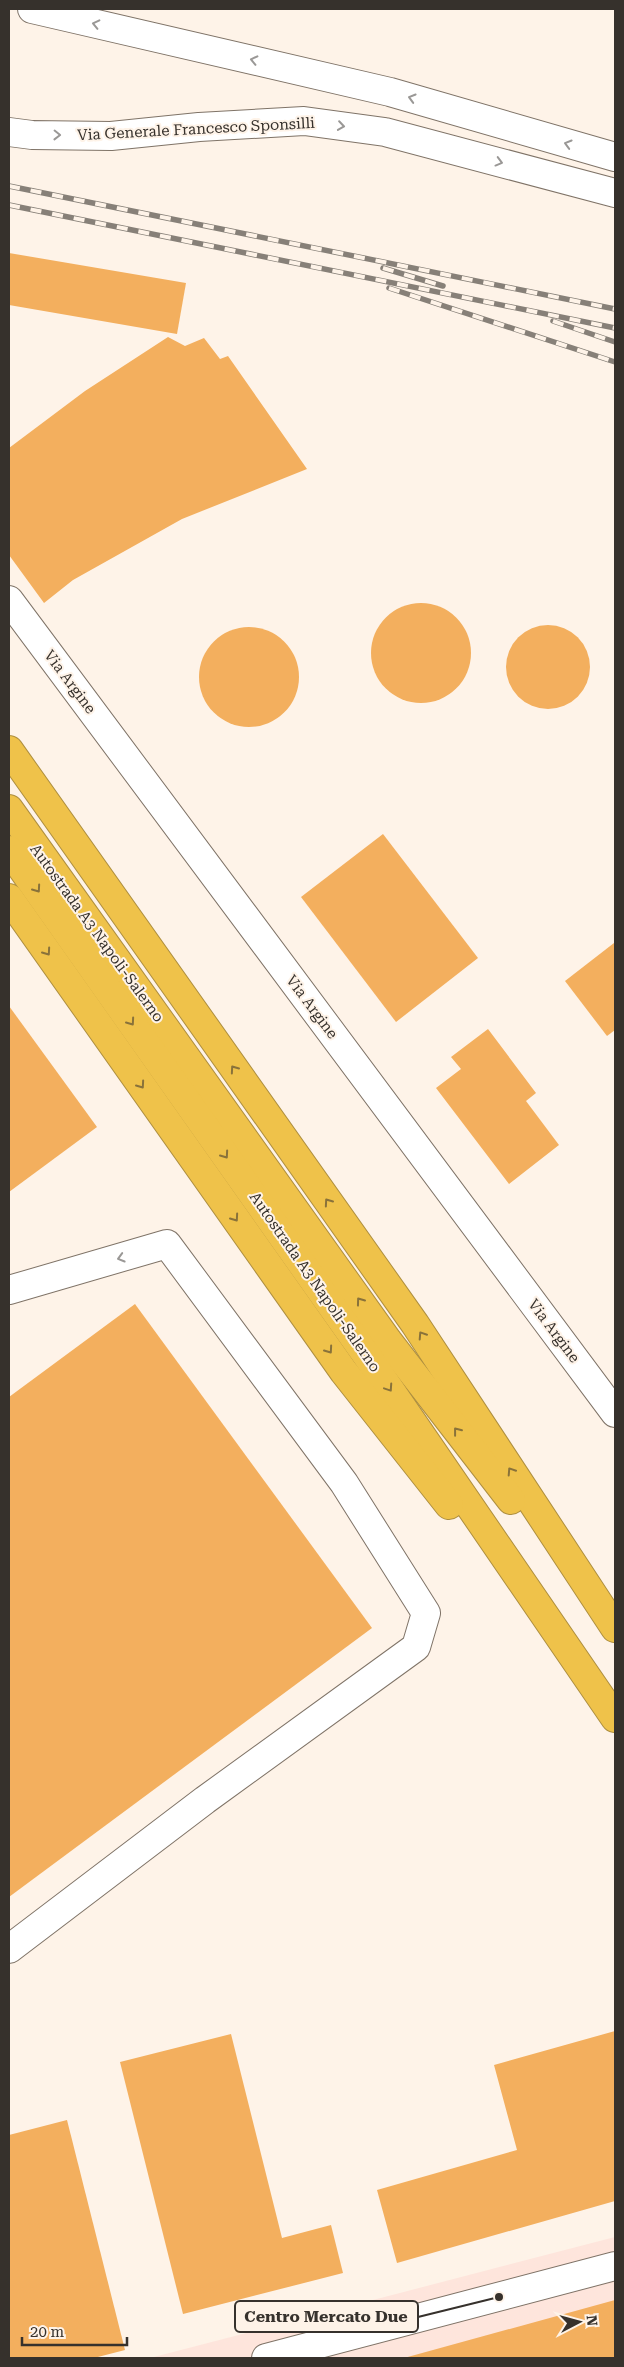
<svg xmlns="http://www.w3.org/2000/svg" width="624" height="2367" font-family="'Roboto Serif',serif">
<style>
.commercial{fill:#fee5dc}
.building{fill:#f3af5e}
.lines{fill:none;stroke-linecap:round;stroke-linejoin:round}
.minor-casing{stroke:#7f7367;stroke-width:30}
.highway-casing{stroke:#ae8f40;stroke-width:30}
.minor{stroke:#fff;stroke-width:28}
.highway{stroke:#efc24a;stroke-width:28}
.rail-casing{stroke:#878078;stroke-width:5.5}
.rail{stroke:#fef3e8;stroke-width:4;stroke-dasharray:11;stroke-linecap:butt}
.oneway{stroke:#9a9896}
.oneway2{stroke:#89723a}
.labels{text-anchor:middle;stroke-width:4;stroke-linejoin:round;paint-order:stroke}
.street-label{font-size:15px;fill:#36312c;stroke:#fef3e8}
.leader{fill:none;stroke:#36312c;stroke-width:2}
.callout-dot{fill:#36312c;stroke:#fef3e8;stroke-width:2}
.callout{fill:#fef3e8;stroke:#36312c;stroke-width:2}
.callout-label{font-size:16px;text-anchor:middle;font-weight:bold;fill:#36312c}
</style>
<rect width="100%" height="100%" fill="#fef3e8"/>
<polygon class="commercial" points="615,2237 615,2358 150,2358"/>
<g class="building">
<polygon points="9,253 186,283 177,334 9,305"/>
<polygon points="168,337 185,346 204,338 220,359 228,356 307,469 182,519 73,580 44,603 9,555 9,448 85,391"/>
<circle cx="421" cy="653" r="50"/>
<circle cx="548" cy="667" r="42"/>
<circle cx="249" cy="677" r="50"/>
<polygon points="383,834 478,958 396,1022 301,897"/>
<polygon points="614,943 615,1030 607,1036 565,981"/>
<polygon points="9,1006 97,1127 9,1192"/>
<polygon points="488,1029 536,1093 526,1101 559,1145 509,1184 436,1088 461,1069 451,1057"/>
<polygon points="135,1304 372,1628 9,1897 9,1397"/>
<polygon points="615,2031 615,2201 397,2263 377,2190 517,2150 494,2065"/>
<polygon points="231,2034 282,2238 331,2225 343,2273 183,2314 120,2062"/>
<polygon points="67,2120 125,2350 94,2358 9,2358 9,2135"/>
<polygon points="615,2300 615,2358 404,2358"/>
</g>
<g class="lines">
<g class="minor-casing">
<g id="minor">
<polyline points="32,9 390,92 615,157"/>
<polyline points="9,132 32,135 111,136 199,127 304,121 385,132 615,193"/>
<polyline points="9,600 615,1413"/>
<polyline points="9,1290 167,1244 344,1483 426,1613 416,1647 205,1800 9,1949"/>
<polyline points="266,2358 615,2266"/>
</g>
</g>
<g class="highway-casing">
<g id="highway">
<polyline points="9,750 415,1324 615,1628"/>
<polyline points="9,809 388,1341 511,1500"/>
<polyline points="9,850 367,1356 615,1718"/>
<polyline points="9,898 344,1372 449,1505"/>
</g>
</g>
<use href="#minor" class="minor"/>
<use href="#highway" class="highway"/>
<g class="rail-casing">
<g id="rail">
<polyline points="9,186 615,309"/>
<polyline points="9,205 615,328"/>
<polyline points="383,268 443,286"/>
<polyline points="389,288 615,362"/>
<polyline points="553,321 615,342"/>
</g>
</g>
<use href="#rail" class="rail"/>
</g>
<defs><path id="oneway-chevron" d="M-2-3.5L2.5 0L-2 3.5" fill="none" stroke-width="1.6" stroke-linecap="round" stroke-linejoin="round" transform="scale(1.25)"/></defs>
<g class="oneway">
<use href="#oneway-chevron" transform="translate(96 24) rotate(-167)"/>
<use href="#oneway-chevron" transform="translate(254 60) rotate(-167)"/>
<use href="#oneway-chevron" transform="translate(412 98) rotate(-164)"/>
<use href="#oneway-chevron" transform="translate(341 126) rotate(8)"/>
<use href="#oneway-chevron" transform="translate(57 135) rotate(1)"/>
<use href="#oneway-chevron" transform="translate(568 144) rotate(-164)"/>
<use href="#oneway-chevron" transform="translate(499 162) rotate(15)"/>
<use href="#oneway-chevron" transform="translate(121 1258) rotate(164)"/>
</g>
<g class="oneway2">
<use href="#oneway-chevron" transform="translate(37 889) rotate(55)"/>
<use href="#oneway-chevron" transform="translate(47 952) rotate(55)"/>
<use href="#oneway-chevron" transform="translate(131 1022) rotate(55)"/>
<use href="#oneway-chevron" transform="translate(234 1069) rotate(-125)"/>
<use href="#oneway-chevron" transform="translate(141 1085) rotate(55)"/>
<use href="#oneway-chevron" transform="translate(225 1155) rotate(55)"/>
<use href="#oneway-chevron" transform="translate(328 1202) rotate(-125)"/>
<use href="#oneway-chevron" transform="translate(235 1218) rotate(55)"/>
<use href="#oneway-chevron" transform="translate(360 1301) rotate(-126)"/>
<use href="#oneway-chevron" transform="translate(422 1335) rotate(-123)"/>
<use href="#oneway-chevron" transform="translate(329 1350) rotate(55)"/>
<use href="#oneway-chevron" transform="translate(389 1388) rotate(56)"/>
<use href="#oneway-chevron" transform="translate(457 1431) rotate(-128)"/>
<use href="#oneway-chevron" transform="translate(511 1471) rotate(-123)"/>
</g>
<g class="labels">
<g class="street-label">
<text transform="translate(196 129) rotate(-3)" y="5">Via Generale Francesco Sponsilli</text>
<text transform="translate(70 682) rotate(53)" y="5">Via Argine</text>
<text transform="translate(97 933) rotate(54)" y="5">Autostrada A3 Napoli-Salerno</text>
<text transform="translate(312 1007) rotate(53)" y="5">Via Argine</text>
<text transform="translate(315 1282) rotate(55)" y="5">Autostrada A3 Napoli-Salerno</text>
<text transform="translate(554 1331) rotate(53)" y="5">Via Argine</text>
</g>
</g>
<path class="leader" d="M499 2297L418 2317"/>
<circle class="callout-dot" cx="499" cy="2297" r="5"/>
<rect class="callout" x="235" y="2301" width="183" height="31" rx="5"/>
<g class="callout-label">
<text x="326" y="2322">Centro Mercato Due</text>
</g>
<rect width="624" height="2367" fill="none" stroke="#36312c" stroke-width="20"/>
<g transform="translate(579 2322) rotate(84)" stroke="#fef3e8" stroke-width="4" paint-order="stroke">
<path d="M0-4L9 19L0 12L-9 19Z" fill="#36312c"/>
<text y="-8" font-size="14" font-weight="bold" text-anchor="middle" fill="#36312c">N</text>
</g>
<path d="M22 2337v8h105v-8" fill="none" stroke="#36312c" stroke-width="2.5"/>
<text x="30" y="2337" font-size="15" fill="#36312c" stroke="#fef3e8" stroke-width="4" paint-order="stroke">20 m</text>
</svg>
